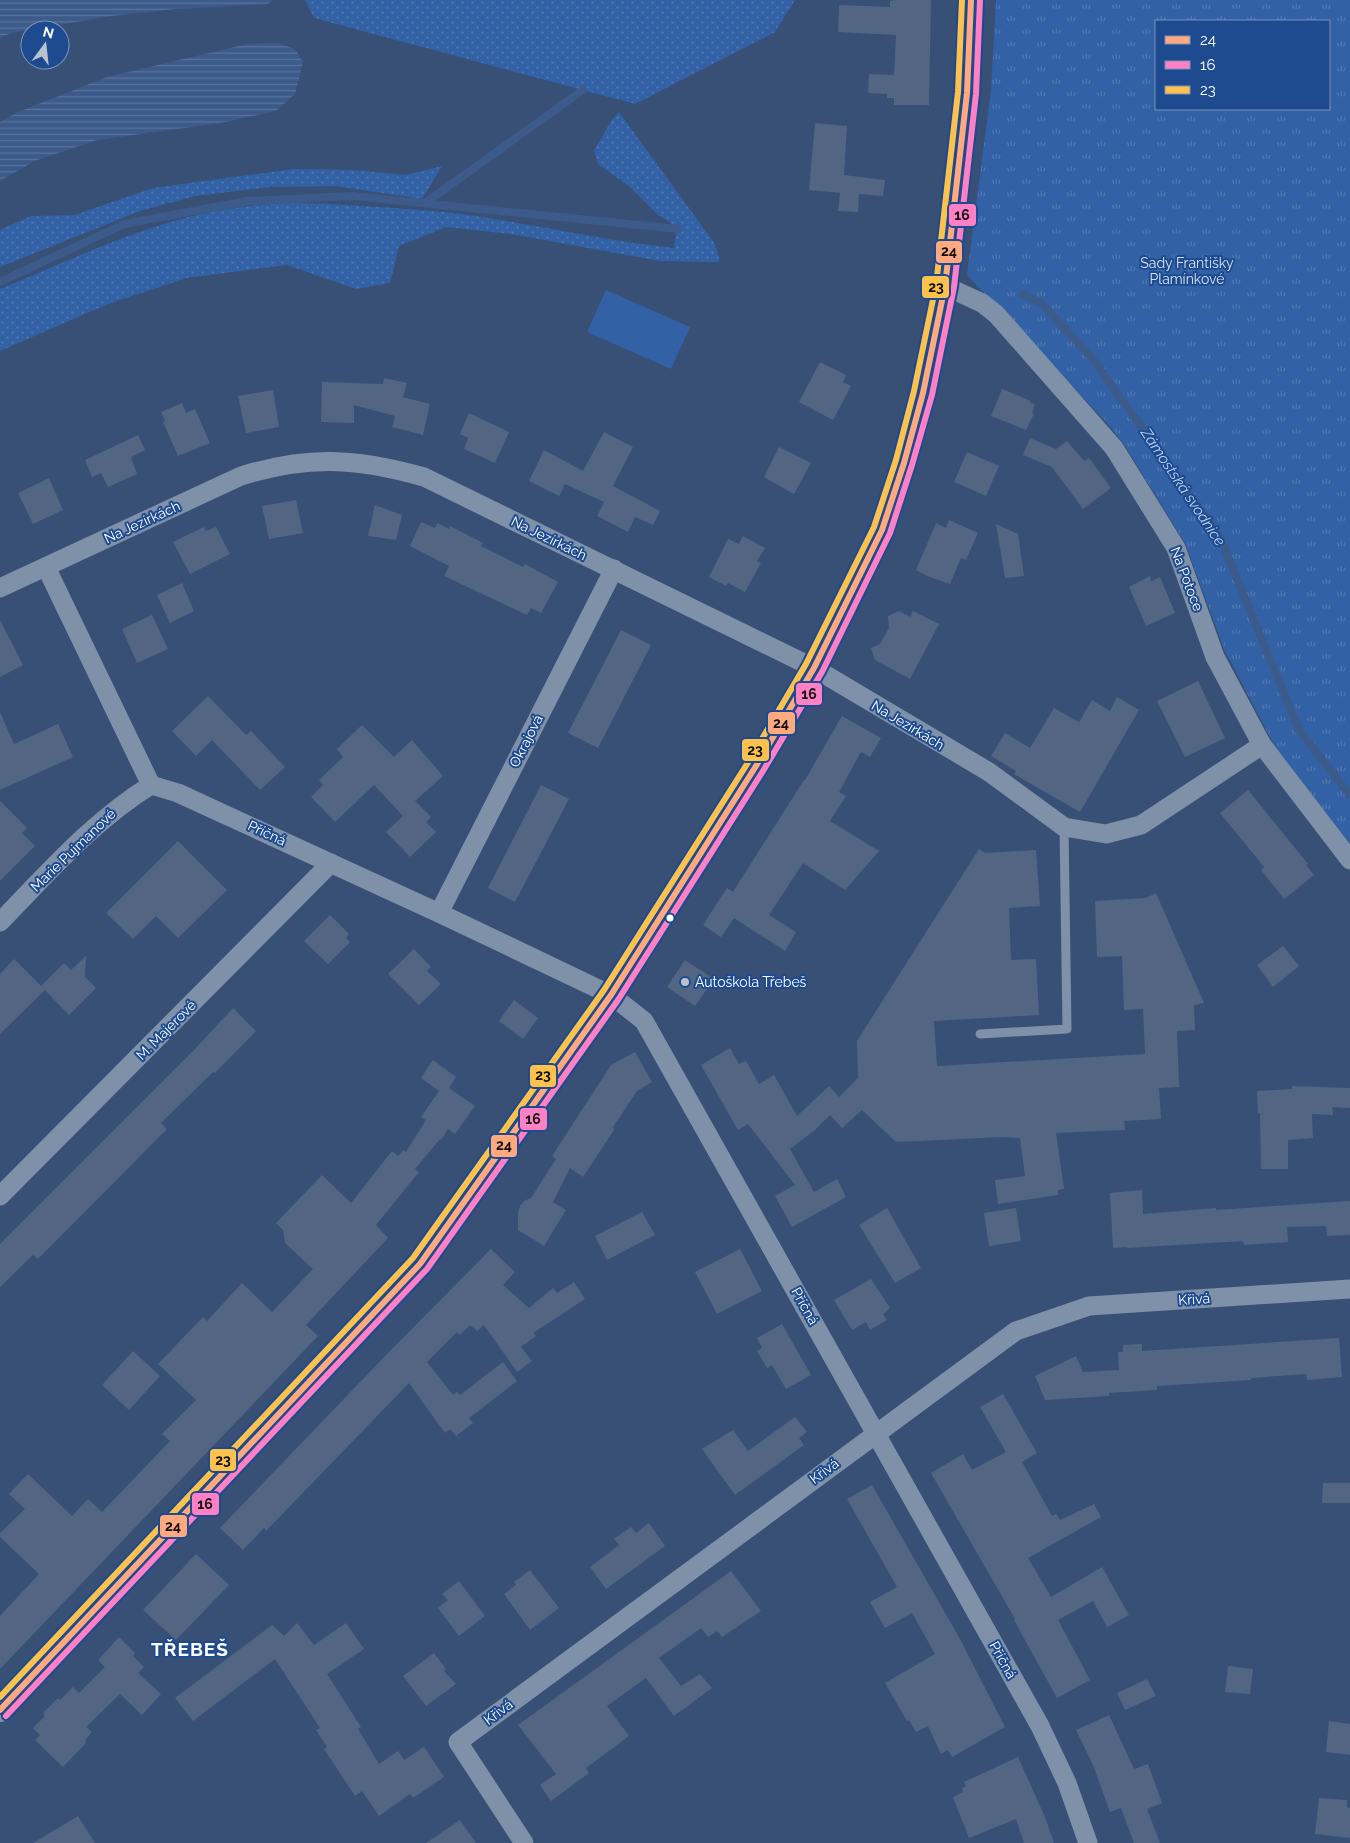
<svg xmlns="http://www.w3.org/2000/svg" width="1350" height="1843" font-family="Raleway,sans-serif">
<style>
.grass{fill:url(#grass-dots)}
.park{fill:url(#park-tufts);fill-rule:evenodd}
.pitch{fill:#3261a5}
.water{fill:url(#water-rules)}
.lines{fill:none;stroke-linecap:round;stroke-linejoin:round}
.stream{stroke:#3c5b8b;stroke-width:8}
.building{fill:#526683}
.service{stroke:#7f91a8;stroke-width:9}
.minor{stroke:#7f91a8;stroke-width:19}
.tertiary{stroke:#7f91a8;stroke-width:24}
.bus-1-casing{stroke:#1e4b8f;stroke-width:10}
.bus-2-casing{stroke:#1e4b8f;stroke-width:10}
.bus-3-casing{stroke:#1e4b8f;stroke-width:10}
.bus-1{stroke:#ffa980;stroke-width:6}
.bus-2{stroke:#ff80c5;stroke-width:6}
.bus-3{stroke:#fcc24d;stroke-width:6}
.bus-dot{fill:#fff;stroke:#1e4b8f;stroke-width:2}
.poi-dot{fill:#b9c2cf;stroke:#1e4b8f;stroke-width:2}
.labels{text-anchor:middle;stroke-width:4;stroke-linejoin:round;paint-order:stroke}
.park-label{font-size:14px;fill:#d2e3f9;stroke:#1e4b8f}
.street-label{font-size:14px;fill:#fff;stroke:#1e4b8f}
.poi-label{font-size:14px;fill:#fff;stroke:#1e4b8f;text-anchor:start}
.water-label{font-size:15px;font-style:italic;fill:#b9d2f4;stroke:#1e4b8f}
.district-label{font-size:19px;font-weight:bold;letter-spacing:1px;fill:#fff;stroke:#1e4b8f}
.line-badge{stroke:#1e4b8f;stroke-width:2}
.pale-badge-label{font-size:14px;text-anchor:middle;font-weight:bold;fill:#111}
</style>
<defs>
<pattern id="grass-dots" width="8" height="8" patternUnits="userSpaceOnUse" patternTransform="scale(1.25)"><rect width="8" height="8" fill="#3261a5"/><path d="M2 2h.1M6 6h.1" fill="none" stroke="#5179b2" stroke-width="1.8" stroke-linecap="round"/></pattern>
<pattern id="park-tufts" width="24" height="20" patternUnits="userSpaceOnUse" patternTransform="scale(1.25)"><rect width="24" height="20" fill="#3261a5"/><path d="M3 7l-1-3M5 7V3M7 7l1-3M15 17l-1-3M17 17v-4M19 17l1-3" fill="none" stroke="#5179b2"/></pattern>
<pattern id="water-rules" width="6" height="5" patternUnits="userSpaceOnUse" patternTransform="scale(1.25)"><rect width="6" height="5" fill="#3c5b8b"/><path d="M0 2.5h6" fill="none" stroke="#59749c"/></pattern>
</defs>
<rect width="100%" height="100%" fill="#385075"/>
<g class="grass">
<polygon points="305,0 795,0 775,32 635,104 314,18"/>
<path d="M619,112L715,244L720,262L660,261L511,234L446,227L399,246L390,283L356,289L287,265L186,278L108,304L0,351V289C76,258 153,219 235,208C278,201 320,203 363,206C401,208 439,211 476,216C542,226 607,241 674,248L677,227L658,215L630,187L598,164L594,151L613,118Z"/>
<polygon points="442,166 422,199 336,186 271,187 195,196 140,211 0,267 0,230 31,216 75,215 153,188 294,169 353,170 406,175"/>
</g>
<path class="park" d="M996,0H1350V844L1275,747L1224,649L1185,543L1125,446L1109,425L967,275L991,90ZM1156,21H1329V109H1156Z"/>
<polygon class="pitch" points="606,290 690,327 671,369 587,332"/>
<g class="water">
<polygon points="0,0 272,0 268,4 175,9 112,16 11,33 0,38"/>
<polygon points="278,43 295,49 303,62 295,94 276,111 221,123 97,140 35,161 0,181 0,122 18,112 107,77 247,44"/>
</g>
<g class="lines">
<g class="stream">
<polyline points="425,203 583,90"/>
<polyline points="0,282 124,224 247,201 353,196 678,229"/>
<polyline points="1023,294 1041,303 1092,358 1220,537 1299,730 1350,795"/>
</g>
</g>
<g class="building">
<polygon points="896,0 931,0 929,105 894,105 894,98 887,98 887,94 868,93 869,74 894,75 896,35 838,32 839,5 890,7 890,1"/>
<polygon points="815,123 847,126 844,175 885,180 883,196 859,194 858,212 838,211 840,193 809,190"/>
<polygon points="820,362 846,375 843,382 851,386 833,420 799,402"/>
<polygon points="384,378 407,383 403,397 430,404 423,435 392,427 395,416 354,405 354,423 321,422 322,382 383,384"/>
<polygon points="1002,389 1031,401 1030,403 1035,404 1032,413 1034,414 1026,430 991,416"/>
<polygon points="273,390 279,427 246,433 238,396"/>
<polygon points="182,403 186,413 195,409 210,443 178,456 163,422 165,421 161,412"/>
<polygon points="469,413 509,432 495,463 464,449 468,438 460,434"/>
<polygon points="604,432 633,447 613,486 660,511 653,525 635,517 628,532 597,516 604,502 565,484 559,496 529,481 544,450 583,471"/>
<polygon points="138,435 145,450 131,457 137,474 108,487 101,473 92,477 85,460"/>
<polygon points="1030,438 1056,449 1067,441 1084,461 1089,458 1111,488 1083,509 1052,467 1023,455"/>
<polygon points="779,447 811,463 794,494 764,477"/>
<polygon points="967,452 999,466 986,496 954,482"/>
<polygon points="49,478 63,510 33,524 18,493"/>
<polygon points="296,500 303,533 269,539 262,506"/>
<polygon points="375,505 402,515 396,540 368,536"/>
<polygon points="949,520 978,533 966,560 961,558 950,584 927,576 916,570 936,523 946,528"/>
<polygon points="421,522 435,528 437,523 449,529 450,526 483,543 481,546 523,567 525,564 558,582 541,613 531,608 527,615 444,576 449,566 410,546"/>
<polygon points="996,524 1018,534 1024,576 1005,578"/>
<polygon points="204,527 206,531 216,527 230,554 190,574 173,542"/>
<polygon points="743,536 765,548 757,561 761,563 745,592 728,583 726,586 709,577 728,539 739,544"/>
<polygon points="1150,576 1151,581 1160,577 1175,613 1146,626 1129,587"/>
<polygon points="182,583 194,611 170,623 157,595"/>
<polygon points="899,611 910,617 913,611 939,624 910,679 875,660 871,648 880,644 889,628 888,616"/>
<polygon points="152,615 168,649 137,663 122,629"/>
<polygon points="0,620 23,665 0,677"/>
<polygon points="621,630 651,645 598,748 568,733"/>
<polygon points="1198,681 1225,738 1185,757 1157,701"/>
<polygon points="208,696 246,735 251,731 285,767 260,790 212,740 196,756 172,731"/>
<polygon points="1117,697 1139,710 1080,812 1014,774 1016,771 991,756 1005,733 1030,748 1054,708 1079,722 1092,700 1110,711"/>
<polygon points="0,712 14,744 58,724 73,757 0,790"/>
<polygon points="842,716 881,738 870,757 861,752 839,792 846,796 830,821 879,851 845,890 803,863 769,915 796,932 785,951 734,918 721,937 703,925 727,888 733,892 804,780 805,780"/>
<polygon points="362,725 394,757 412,740 443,776 415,801 431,817 426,822 436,832 410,857 386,832 403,816 374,785 335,822 311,797 323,785 319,780 343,757 337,749"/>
<polygon points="541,785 569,799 515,902 488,888"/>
<polygon points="1248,790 1308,864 1306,865 1314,875 1284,899 1261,870 1264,867 1220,813"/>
<polygon points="0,801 27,828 22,833 35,846 0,881"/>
<polygon points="178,841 227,890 178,938 156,916 133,939 106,913"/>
<polygon points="979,849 985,853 1036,850 1040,906 1009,908 1011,960 1036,959 1039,1015 934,1021 937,1066 1145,1054 1143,1009 1124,1010 1122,956 1097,957 1095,901 1146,898 1156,893 1204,1003 1194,1005 1195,1030 1177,1031 1179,1087 1159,1088 1161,1119 1124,1121 1125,1130 1056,1133 1064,1189 1058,1190 1058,1195 998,1204 995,1180 1025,1176 1020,1138 1003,1137 896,1142 862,1110 842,1128 830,1115 815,1130 790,1149 814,1192 837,1179 846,1197 792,1227 775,1196 795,1185 748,1124 738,1130 701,1065 730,1048 739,1064 746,1061 759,1084 774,1075 797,1116 829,1086 839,1097 858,1078 857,1041"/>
<polygon points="330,915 349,934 346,938 350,942 328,964 304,941"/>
<polygon points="1283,946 1299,966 1273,987 1257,965"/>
<polygon points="414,949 431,967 427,971 441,984 419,1005 388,974"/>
<polygon points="86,956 85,977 96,988 69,1015 41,986 64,963 71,970"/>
<polygon points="14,959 45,990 0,1034 0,974"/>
<polygon points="685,960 714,979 695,1006 667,987"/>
<polygon points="514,1000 538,1018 523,1039 499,1021"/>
<polygon points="233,1008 256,1031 215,1073 213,1072 161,1123 167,1129 38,1259 33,1255 0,1287 0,1244 193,1051"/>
<polygon points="635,1052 652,1082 637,1091 613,1127 614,1130 583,1177 570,1168 553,1202 566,1210 544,1246 518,1230 518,1213 520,1206 524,1201 531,1198 556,1159 552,1156 611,1065"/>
<polygon points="433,1060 456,1077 449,1088 475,1106 455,1134 448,1129 441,1140 440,1139 415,1169 419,1172 376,1225 388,1238 306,1325 318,1336 0,1669 0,1616 39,1574 0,1537 0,1533 25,1509 9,1494 28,1474 72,1516 88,1499 102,1512 170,1441 162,1434 196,1400 158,1364 203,1317 207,1321 242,1283 272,1312 313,1269 285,1243 283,1230 276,1223 322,1175 351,1203 392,1151 398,1156 403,1150 406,1152 426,1120 421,1117 439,1091 421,1078"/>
<polygon points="1292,1086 1350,1088 1350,1108 1332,1107 1333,1115 1312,1114 1313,1138 1288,1140 1288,1169 1261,1169 1260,1113 1258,1113 1257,1091 1292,1089"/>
<polygon points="1142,1190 1143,1214 1216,1208 1216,1210 1350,1201 1350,1235 1327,1236 1326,1226 1287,1227 1288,1242 1244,1245 1243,1241 1127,1248 1127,1247 1113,1248 1110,1193"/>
<polygon points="887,1208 921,1268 895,1283 859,1225"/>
<polygon points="1016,1208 1021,1241 989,1246 984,1213"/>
<polygon points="642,1212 655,1235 607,1260 595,1236"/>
<polygon points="491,1249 515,1272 503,1285 529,1308 553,1288 557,1293 574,1282 585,1299 533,1333 536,1336 521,1347 532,1361 517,1372 484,1325 477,1331 470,1325 460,1335 457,1332 427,1362 453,1395 457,1392 460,1395 503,1362 517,1381 469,1418 473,1423 456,1436 450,1429 445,1433 409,1383 266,1531 264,1528 243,1550 220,1528 388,1353"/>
<polygon points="740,1249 762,1291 717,1314 695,1272"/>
<polygon points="871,1279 890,1308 883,1314 887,1320 870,1330 866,1322 852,1330 834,1300"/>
<polygon points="782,1324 811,1375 786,1389 772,1365 767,1368 757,1351 762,1348 757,1338"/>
<polygon points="1339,1338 1342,1377 1307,1380 1306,1374 1251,1378 1251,1380 1157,1386 1157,1390 1109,1393 1109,1396 1045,1400 1035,1376 1076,1356 1083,1372 1119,1370 1118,1352 1123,1352 1123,1345 1142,1344 1142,1351"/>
<polygon points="133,1351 160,1376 129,1410 102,1385"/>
<polygon points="1003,1394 1037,1453 1022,1462 1052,1516 1056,1514 1060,1520 1094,1504 1101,1517 1028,1558 1051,1597 1102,1567 1129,1615 1107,1627 1093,1601 1058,1620 1090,1680 1057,1698 1014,1620 1015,1619 931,1473 963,1454 972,1470 1006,1452 980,1407"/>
<polygon points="795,1417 807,1432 799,1438 804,1445 735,1495 702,1449 733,1430 748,1451"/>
<polygon points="1323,1483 1350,1483 1350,1503 1322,1503"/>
<polygon points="872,1485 960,1639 1005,1727 952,1757 948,1750 941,1754 928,1726 916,1732 909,1720 907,1721 885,1683 935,1654 912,1613 885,1628 870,1602 897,1587 847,1499"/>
<polygon points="649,1523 665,1546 606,1589 590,1567 619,1545 614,1539 631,1527 636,1533"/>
<polygon points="196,1554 229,1585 176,1640 143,1610"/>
<polygon points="530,1570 559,1608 530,1630 504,1594 516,1585 514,1582"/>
<polygon points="731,1571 761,1611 722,1637 717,1631 708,1637 701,1628 659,1658 681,1686 700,1674 712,1688 674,1716 646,1678 607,1706 629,1736 586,1768 589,1773 551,1801 540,1785 556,1774 518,1725"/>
<polygon points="459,1581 485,1616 459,1636 438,1608 448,1600 442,1594"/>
<polygon points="297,1623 314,1645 346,1623 364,1649 327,1674 361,1727 358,1729 379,1764 398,1751 404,1760 424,1747 444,1777 413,1798 410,1794 379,1816 362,1791 355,1796 324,1749 327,1747 316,1730 320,1728 275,1659 193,1721 175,1698 272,1625 284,1636"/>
<polygon points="119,1637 135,1653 133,1656 144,1667 138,1673 161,1694 142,1715 120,1694 86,1727 92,1732 85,1740 86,1743 63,1767 35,1740 40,1735 33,1728 45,1716 43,1713 58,1698 60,1700 73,1687 79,1693 105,1667 98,1660"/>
<polygon points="434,1653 446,1669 444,1671 456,1684 426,1706 403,1676"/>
<polygon points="1228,1666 1253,1669 1250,1694 1225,1692"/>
<polygon points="1147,1679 1156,1696 1125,1710 1117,1693"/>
<polygon points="1109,1715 1134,1769 1148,1764 1162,1803 1147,1809 1160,1843 1134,1843 1121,1808 1110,1812 1093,1765 1076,1730"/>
<polygon points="1329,1721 1350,1724 1350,1755 1326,1752"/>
<polygon points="1018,1757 1045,1817 1054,1843 1024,1843 1016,1819 969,1838 953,1797 963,1792 962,1788 966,1786 964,1782"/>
<polygon points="1319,1798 1347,1800 1347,1807 1350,1808 1350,1838 1315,1834"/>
<polygon points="78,1816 95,1843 33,1843"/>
<polygon points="460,1820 476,1843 426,1843"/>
</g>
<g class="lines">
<polyline class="service" points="980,1034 1067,1029 1064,827"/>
<g class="minor">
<polyline points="945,286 982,303 996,314 1114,448 1176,548 1215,657 1262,745 1350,860"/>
<polyline points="46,567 151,785 178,793 439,913 611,995 644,1021 1040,1726 1067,1783 1088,1843"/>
<path d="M0,588L241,476C309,455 356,458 424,477L814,668L989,772L1064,827L1106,834L1141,825L1262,745"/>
<polyline points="439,913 614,569"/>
<path d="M0,922C48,873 93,821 151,785"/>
<polyline points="0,1196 331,863"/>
<polyline points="524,1843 458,1742 1016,1331 1089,1306 1350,1289"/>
</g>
<polyline class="tertiary" points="0,1710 420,1264 611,995 756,766 814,668 882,530 904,463 923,393 945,286 967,93 971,0"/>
<g class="bus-1-casing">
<polyline id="bus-1" points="0,1710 420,1264 611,995 756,766 814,668 882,530 904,463 923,393 945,286 967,93 971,0"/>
</g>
<g class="bus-2-casing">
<polyline id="bus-2" points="6,1716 427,1269 618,1000 763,771 822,672 890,533 912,465 932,395 954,287 976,94 980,0"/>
</g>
<g class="bus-3-casing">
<polyline id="bus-3" points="0,1697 413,1258 604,990 749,761 806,664 874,527 896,460 914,391 936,285 958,92 962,0"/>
</g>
<use href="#bus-1" class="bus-1"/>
<use href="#bus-2" class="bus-2"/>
<use href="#bus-3" class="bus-3"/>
</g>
<circle class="bus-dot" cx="670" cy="918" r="4.5"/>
<circle class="poi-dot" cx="685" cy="982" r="5"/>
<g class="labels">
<g class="park-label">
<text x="1187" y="268">Sady Františky<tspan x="1187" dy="16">Plamínkové</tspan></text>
</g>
<g class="street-label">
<text transform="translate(142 522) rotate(-25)" y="5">Na Jezírkách</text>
<text transform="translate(549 538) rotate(26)" y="5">Na Jezírkách</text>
<text transform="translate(1187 579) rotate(69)" y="5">Na Potoce</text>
<text transform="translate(908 725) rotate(31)" y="5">Na Jezírkách</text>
<text transform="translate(526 741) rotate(-63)" y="5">Okrajová</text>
<text transform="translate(267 833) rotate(25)" y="5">Příčná</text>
<text transform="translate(73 850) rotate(-44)" y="5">Marie Pujmanové</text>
<text transform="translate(166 1030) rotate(-45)" y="5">M. Majerové</text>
<text transform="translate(1194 1299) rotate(-4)" y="5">Křivá</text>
<text transform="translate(805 1306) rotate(61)" y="5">Příčná</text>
<text transform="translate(824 1471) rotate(-37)" y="5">Křivá</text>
<text transform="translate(1003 1660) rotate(61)" y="5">Příčná</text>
<text transform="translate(498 1712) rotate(-37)" y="5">Křivá</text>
</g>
<g class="poi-label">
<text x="695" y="987">Autoškola Třebeš</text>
</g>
<g class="water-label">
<text transform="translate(1183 487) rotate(56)" y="5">Zámostská svodnice</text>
</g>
<g class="district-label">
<text x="190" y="1656">TŘEBEŠ</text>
</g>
</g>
<g class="line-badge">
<rect x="948" y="203" width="29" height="24" rx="5" fill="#ff80c5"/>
<rect x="935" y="240" width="28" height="24" rx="5" fill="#ffa980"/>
<rect x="921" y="275" width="29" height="24" rx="5" fill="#fcc24d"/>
<rect x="795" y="682" width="28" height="24" rx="5" fill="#ff80c5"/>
<rect x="767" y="711" width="29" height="24" rx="5" fill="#ffa980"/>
<rect x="741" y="738" width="29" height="24" rx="5" fill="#fcc24d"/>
<rect x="529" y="1064" width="28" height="24" rx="5" fill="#fcc24d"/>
<rect x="519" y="1107" width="29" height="24" rx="5" fill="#ff80c5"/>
<rect x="490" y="1134" width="28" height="24" rx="5" fill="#ffa980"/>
<rect x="209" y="1448" width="28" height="24" rx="5" fill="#fcc24d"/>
<rect x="191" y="1492" width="29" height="24" rx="5" fill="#ff80c5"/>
<rect x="159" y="1514" width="29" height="24" rx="5" fill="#ffa980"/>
</g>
<g class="pale-badge-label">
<text x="962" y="220">16</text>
<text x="949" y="256">24</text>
<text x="936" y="292">23</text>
<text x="809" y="699">16</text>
<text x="781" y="728">24</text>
<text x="755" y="755">23</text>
<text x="543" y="1080">23</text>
<text x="533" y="1124">16</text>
<text x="504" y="1150">24</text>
<text x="223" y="1465">23</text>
<text x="205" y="1509">16</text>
<text x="173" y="1531">24</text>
</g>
<rect x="1155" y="20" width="175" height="90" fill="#1e4b8f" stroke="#7893bc"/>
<rect x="1165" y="36" width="25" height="8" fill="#ffa980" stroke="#7893bc"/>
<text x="1200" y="45" font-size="15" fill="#ffffff">24</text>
<rect x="1165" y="61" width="25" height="8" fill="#ff80c5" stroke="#7893bc"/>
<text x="1200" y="70" font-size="15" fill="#ffffff">16</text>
<rect x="1165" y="86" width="25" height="8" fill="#fcc24d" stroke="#7893bc"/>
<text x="1200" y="95" font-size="15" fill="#ffffff">23</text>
<g transform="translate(45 45) rotate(15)"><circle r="24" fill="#1e4b8f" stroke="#7893bc"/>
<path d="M0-4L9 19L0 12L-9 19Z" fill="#b9c2cf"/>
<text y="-8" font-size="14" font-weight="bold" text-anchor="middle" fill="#ffffff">N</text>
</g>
</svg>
